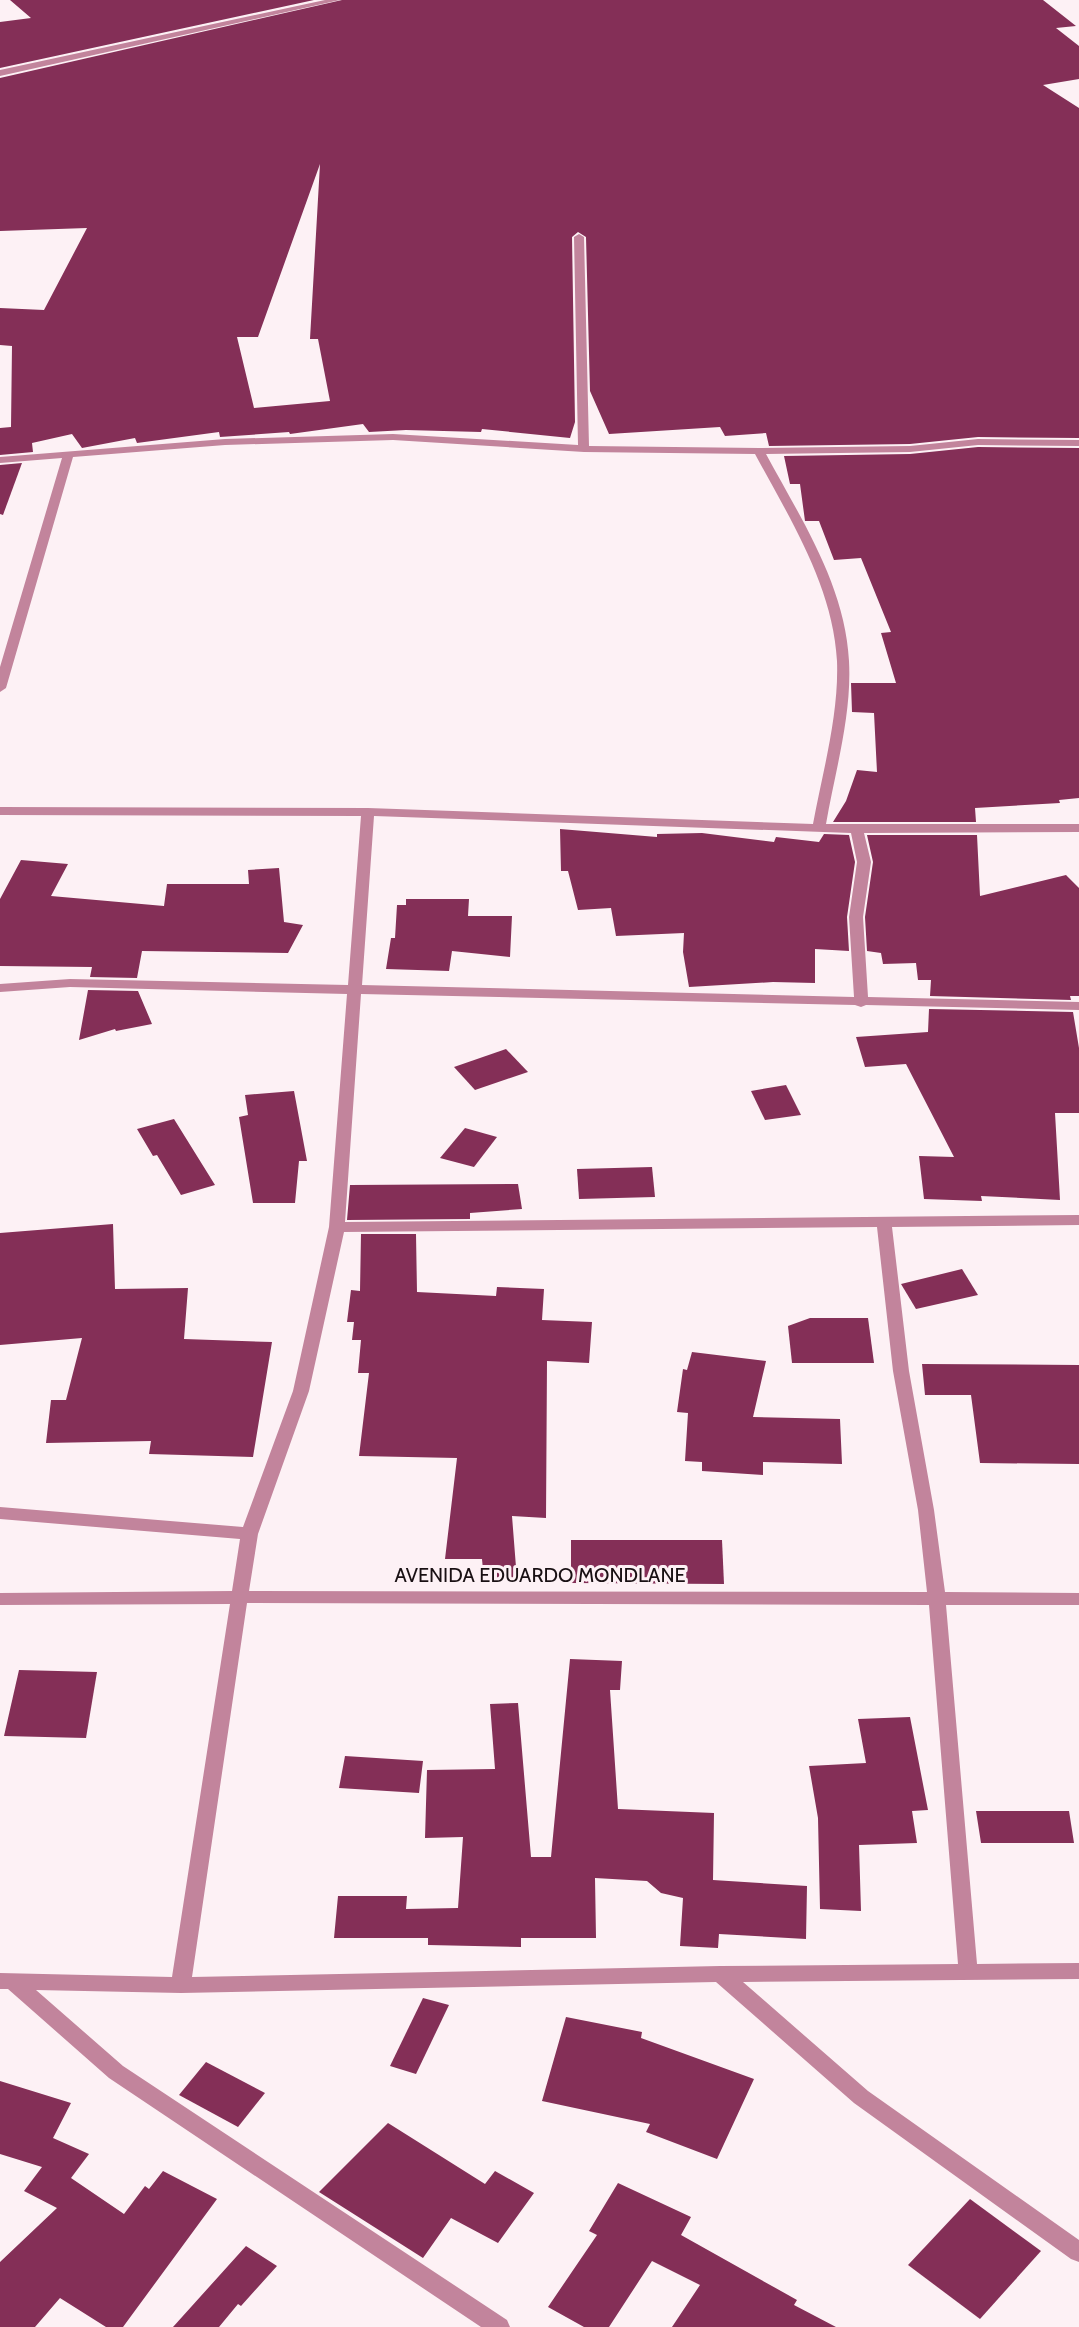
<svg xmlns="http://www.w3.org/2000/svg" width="1079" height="2327" font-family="Cabin,sans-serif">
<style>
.building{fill:#842f57;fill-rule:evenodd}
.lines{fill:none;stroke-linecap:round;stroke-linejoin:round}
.minor{fill:#c2849c;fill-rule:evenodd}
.labels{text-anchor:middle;stroke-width:6;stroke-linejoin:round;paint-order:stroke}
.street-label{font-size:20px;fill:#191013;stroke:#fdf1f5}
</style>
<rect width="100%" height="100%" fill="#fdf1f5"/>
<g class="building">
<polygon points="10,0 314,0 0,68 0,22 31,18"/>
<path d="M342,0H1043L1076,26L1056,28L1079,46V79L1043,85L1079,108V438L978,437L910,444L769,446L766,433L725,436L720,427L609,434L590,391L586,237L578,232L572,237L575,422L570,438L482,429L481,432L406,430L369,432L363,424L290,434L289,432L220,437L219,432L137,443L135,438L82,448L72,434L32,443L33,452L0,455V428L11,427L12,346L0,345V308L44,310L87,228L0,231V78ZM320,164L310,339H318L330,401L254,408L237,337H258Z"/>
<polygon points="978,447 1079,448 1079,798 1059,800 1060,803 975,808 976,822 833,822 846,801 857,770 877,772 874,713 852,712 851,683 896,683 881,633 891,632 861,558 834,560 819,521 805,521 800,484 790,484 784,456 910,454"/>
<polygon points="22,463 3,515 0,514 0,465"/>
<polygon points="560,829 657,837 657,834 702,833 774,842 776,837 819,842 824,834 849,835 855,862 847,917 849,951 815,949 815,983 773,982 689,987 683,952 684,933 616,936 611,908 578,910 568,871 561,871"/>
<polygon points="867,835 977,835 980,896 1066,875 1079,888 1079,996 1070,996 1071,1000 930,996 931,980 918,980 916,963 883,964 881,953 867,951 865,917 873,862"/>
<polygon points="21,860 68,864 51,896 164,906 167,884 249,884 248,870 279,868 284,922 303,925 288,953 142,951 137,978 90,977 92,967 0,966 0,899"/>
<polygon points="406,899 469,899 468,916 512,916 510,957 452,951 449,971 386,969 391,938 395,938 397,905 406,905"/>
<polygon points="88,990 138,991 152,1024 116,1031 115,1029 79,1040"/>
<polygon points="929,1009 1073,1012 1079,1048 1079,1113 1055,1113 1060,1200 981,1196 982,1201 924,1199 919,1156 954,1157 906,1064 865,1067 856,1037 928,1032"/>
<polygon points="506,1049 528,1072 475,1090 454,1067"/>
<polygon points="786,1085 801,1115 765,1120 751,1091"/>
<polygon points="294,1091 307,1161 299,1161 295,1203 253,1203 239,1117 248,1115 245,1095"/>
<polygon points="174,1119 215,1185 181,1195 157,1155 153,1156 137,1129"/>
<polygon points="465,1128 497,1137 474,1167 440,1158"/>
<polygon points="652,1167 655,1197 579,1199 577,1169"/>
<polygon points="518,1184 522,1209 470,1213 470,1219 347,1220 350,1185"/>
<polygon points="113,1224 115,1289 188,1288 184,1339 272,1342 253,1457 149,1454 151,1441 46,1443 51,1400 66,1400 82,1338 0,1345 0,1233"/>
<polygon points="361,1234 416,1234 417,1292 496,1296 497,1287 544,1289 542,1320 592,1322 589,1363 547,1361 546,1518 512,1516 517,1580 484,1581 482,1559 445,1559 457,1458 359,1456 369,1373 358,1373 361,1340 352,1340 354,1322 347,1322 351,1290 360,1291"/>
<polygon points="962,1269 978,1295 916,1309 901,1284"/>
<polygon points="810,1318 868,1318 874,1363 792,1363 788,1326"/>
<polygon points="692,1352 766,1361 753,1417 840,1419 842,1464 763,1462 763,1475 702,1471 702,1462 685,1461 688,1413 677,1412 683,1369 687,1370"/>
<polygon points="922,1364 1079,1365 1079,1464 980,1463 971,1395 925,1395"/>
<polygon points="571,1540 722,1540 724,1584 571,1583"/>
<polygon points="570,1659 622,1661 620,1690 610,1690 618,1809 714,1813 713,1880 807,1886 806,1939 719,1934 718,1948 680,1946 683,1898 661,1893 647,1881 595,1878 596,1938 521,1938 521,1947 428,1945 428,1938 334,1938 338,1896 407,1896 406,1909 458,1908 463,1837 425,1838 427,1770 495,1769 490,1704 518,1703 531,1857 551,1857"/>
<polygon points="19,1670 97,1672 86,1738 4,1736"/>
<polygon points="910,1717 928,1810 912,1811 917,1843 859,1845 861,1911 820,1909 818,1818 809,1766 866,1763 858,1719"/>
<polygon points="345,1756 423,1761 419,1793 339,1788"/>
<polygon points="976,1811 1069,1811 1074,1843 981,1843"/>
<polygon points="423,1998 449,2005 416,2074 390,2066"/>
<polygon points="566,2017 642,2032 641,2038 754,2079 717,2159 646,2132 650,2124 542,2101"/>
<polygon points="206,2062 265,2093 238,2127 179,2095"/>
<polygon points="0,2081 71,2103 53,2138 89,2154 71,2178 124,2214 145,2186 149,2189 163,2171 217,2199 123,2327 106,2327 60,2298 35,2327 0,2327 0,2262 57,2208 24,2191 42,2167 0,2154"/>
<polygon points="388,2123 485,2184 495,2171 534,2193 498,2243 451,2218 423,2258 319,2192"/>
<polygon points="618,2183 691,2217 681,2235 797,2300 794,2305 836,2327 672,2327 700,2285 652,2261 609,2327 584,2327 548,2307 597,2235 589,2231"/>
<polygon points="970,2199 1041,2251 980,2319 908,2265"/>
<polygon points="246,2246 277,2266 241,2306 238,2304 219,2327 173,2327"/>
</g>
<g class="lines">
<g class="minor">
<polygon points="325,0 340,0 0,76 0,70"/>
<path d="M579,234L584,237L589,446L759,448L910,446L978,439L1079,440V446L978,445L910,452L766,454C801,519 845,585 849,661C852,716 835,771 826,824H1079V832L864,833L871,862L863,917L868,997L1079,1002V1010L866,1005L861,1007L855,1005L361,994L345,1222L1079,1215V1225L892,1227L909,1371L934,1510L945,1592L1079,1593V1605H946L977,1964L1079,1963V1979L743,1982L868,2091L1079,2240V2262L1071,2259L854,2103L716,1982L181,1993L36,1990L123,2066L507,2320L510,2327H481L109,2078L8,1989H0V1973L172,1977L230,1604L0,1605V1593L232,1591L240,1539L0,1519V1507L243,1527L293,1391L329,1227L347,994L70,987L0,992V984L70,979L348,985L361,816L0,815V807L368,808L813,824C823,770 839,715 837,661C833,586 790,519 755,454L584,452L393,440L225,445L73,457L6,688L0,692V667L62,458L0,463V457L225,439L393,434L578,445L574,237ZM374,816L851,833L857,862L849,917L854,997L362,985ZM877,1227L893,1371L918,1510L927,1592L249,1591L258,1534L309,1391L344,1232ZM247,1603L929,1605L958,1964L720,1966L192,1977Z"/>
</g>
</g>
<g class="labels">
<g class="street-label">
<text x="540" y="1582">AVENIDA EDUARDO MONDLANE</text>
</g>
</g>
</svg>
